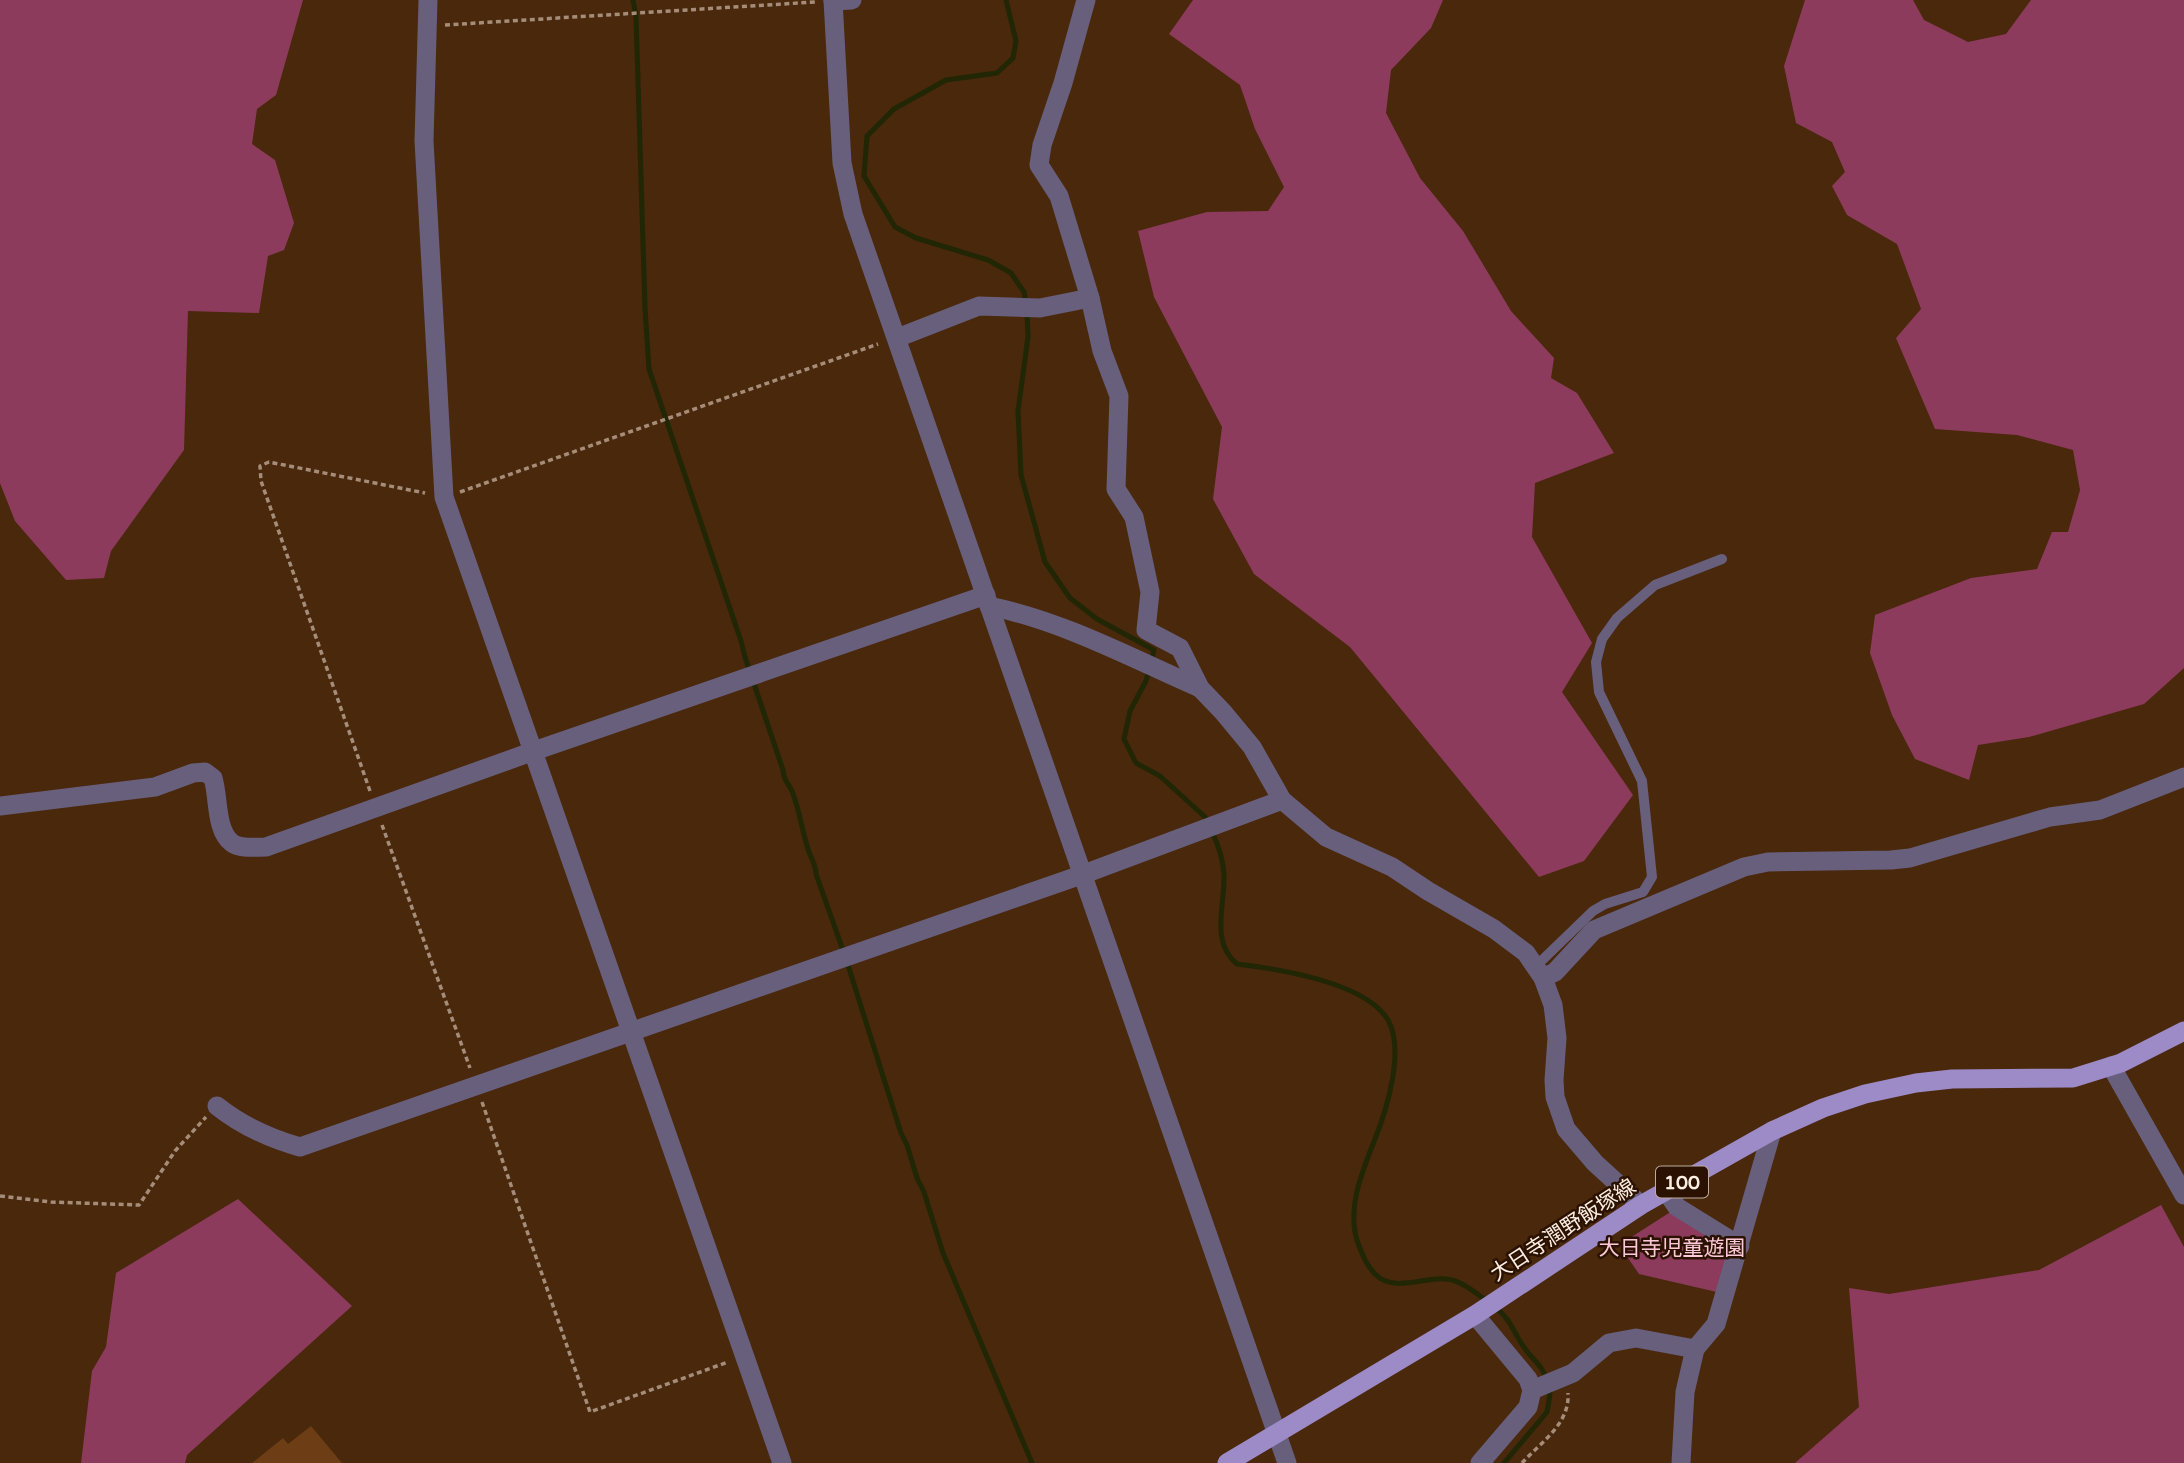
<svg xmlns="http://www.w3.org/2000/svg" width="2184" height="1463" font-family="'Varela Round','Noto Sans JP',sans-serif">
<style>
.green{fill:#8d3b5c}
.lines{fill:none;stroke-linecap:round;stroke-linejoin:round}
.stream{stroke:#212605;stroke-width:5}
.building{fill:#6d3e15}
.path{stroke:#a58d7a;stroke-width:3.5;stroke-dasharray:5 3.5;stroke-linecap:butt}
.service{stroke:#685f7d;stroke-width:10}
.minor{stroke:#685f7d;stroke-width:19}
.tertiary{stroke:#685f7d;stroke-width:19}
.primary{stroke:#9d8bc8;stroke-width:19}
.labels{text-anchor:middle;stroke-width:5;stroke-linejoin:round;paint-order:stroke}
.shield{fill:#2b1200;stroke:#bdab9f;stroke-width:2}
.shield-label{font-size:19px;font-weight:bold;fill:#fcede3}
.street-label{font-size:21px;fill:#fcede3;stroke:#2b1200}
.park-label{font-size:21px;fill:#fdc8d9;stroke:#2b1200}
</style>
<rect width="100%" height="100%" fill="#49280c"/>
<g class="green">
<polygon points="0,0 303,0 276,95 257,109 252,144 275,160 294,223 284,250 268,256 259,313 188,311 184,450 111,551 104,578 66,580 15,521 0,483"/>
<polygon points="1193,0 1443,0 1431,28 1391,70 1386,113 1420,178 1463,231 1511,311 1554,358 1551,378 1577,393 1614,453 1535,483 1532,537 1592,643 1562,692 1633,795 1584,861 1539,877 1350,647 1254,574 1213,499 1222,427 1154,297 1138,231 1207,212 1268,211 1284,187 1255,129 1240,85 1169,34"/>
<polygon points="1805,0 1913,0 1924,20 1968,42 2006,34 2031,0 2184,0 2184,668 2144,704 2029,737 1978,745 1969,780 1915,759 1892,715 1870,653 1875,615 1971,578 2037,569 2052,532 2068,532 2080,490 2073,450 2017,435 1935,429 1896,338 1921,309 1897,244 1847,215 1832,186 1845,172 1832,142 1796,123 1784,66"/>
<polygon points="238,1199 352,1306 187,1455 185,1463 81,1463 92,1371 106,1347 116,1273"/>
<polygon points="2161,1205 2184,1247 2184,1463 1795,1463 1859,1407 1849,1288 1889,1294 2039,1270"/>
<polygon points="1672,1211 1730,1247 1721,1293 1639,1274 1619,1245"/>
</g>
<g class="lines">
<g class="stream">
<path d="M633,0L636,16L645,308L649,369L741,641L745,657L783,770C783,779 788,783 792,791C800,811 802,832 809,852C812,860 816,865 816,874L844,953"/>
<polyline points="1006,0 1016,41 1013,58 997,73 946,80 894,109 867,136 864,176 895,227 916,238 988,260 1011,273 1024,292 1026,303"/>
<polyline points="1027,313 1028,337 1018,411 1021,475 1045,562 1070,598 1097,619 1154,650 1146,681 1130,711 1124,739 1136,763 1160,776 1205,817 1208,823"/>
<path d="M1212,832C1219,846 1223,859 1224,875C1225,906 1210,942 1237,964C1278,969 1365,982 1388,1020C1405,1050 1387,1109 1375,1139C1362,1172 1345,1211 1359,1246C1363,1256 1367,1266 1375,1274C1394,1293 1423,1277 1446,1279C1461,1280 1476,1293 1488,1302"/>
<polyline points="847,962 901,1133 907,1145 917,1178 924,1192 943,1253 1032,1463"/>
<path d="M1496,1308C1511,1319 1515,1336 1526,1350C1533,1360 1543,1366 1546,1379"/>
<polyline points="1504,1463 1547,1412 1550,1394 1548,1388"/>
</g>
</g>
<polygon class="building" points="311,1426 342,1463 252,1463 283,1438 288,1444"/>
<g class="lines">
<g class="path">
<polyline points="445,25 815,2"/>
<polyline points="460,492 878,344"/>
<polyline points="370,791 261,481 260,466 269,462 425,493"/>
<polyline points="382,825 470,1068"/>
<polyline points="482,1102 590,1412 728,1362"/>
<polyline points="0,1196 51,1202 139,1205 175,1151 206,1117"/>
<path d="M1522,1463C1541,1442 1570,1424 1568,1393"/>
</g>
<polyline class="service" points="1535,967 1593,911 1605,904 1643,892 1652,877 1642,781 1599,692 1596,662 1602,639 1617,618 1655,585 1722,559"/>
<g class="minor">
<polyline points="428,0 424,141 444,497 782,1463"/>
<polyline points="1086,0 1063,83 1042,145 1039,165 1059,196 1090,298 1102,351 1119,396 1116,489 1134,517 1150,592 1146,630 1180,648 1200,688 1223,712 1252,747 1282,800 1326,837 1392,867 1428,891 1494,929 1526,953 1543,978 1553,1005 1557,1038 1554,1080 1555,1097 1566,1129 1595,1163 1641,1205"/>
<polyline points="833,1 852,0"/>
<polyline points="897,338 979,306 1040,308 1090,298"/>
<path d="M989,606C1063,621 1131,658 1200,688"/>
<path d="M0,806L155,787L193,773L205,772L213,778C219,797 215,830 232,843C240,849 256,847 266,847L534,751L986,595"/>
<polyline points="1543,978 1555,972 1594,930 1744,867 1768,862 1891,860 1910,858 2050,817 2100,810 2184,777"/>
<polyline points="2111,1066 2184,1195"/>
<path d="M217,1106C242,1126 268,1138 300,1147L1084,874L1282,800"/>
<polyline points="1666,1191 1677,1207 1740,1246"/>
<polyline points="1475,1315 1528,1379 1532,1390 1528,1407 1480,1463"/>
<polyline points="1532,1390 1573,1373 1609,1343 1636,1338 1695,1349"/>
<polyline points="1681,1463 1685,1392 1695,1349 1716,1324 1772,1131"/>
</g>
<polyline class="tertiary" points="833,0 842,163 853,214 1287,1463"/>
<polyline class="primary" points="1227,1463 1475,1315 1641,1205 1772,1131 1823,1108 1865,1094 1916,1083 1952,1079 2073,1078 2121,1063 2184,1031"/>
</g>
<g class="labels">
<rect class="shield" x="1656" y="1166.5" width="52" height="31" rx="5"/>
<g class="shield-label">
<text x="1682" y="1189">100</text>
</g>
<g class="street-label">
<text transform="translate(1563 1230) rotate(-33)" y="7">大日寺潤野飯塚線</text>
</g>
<g class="park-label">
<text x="1672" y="1255">大日寺児童遊園</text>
</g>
</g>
</svg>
